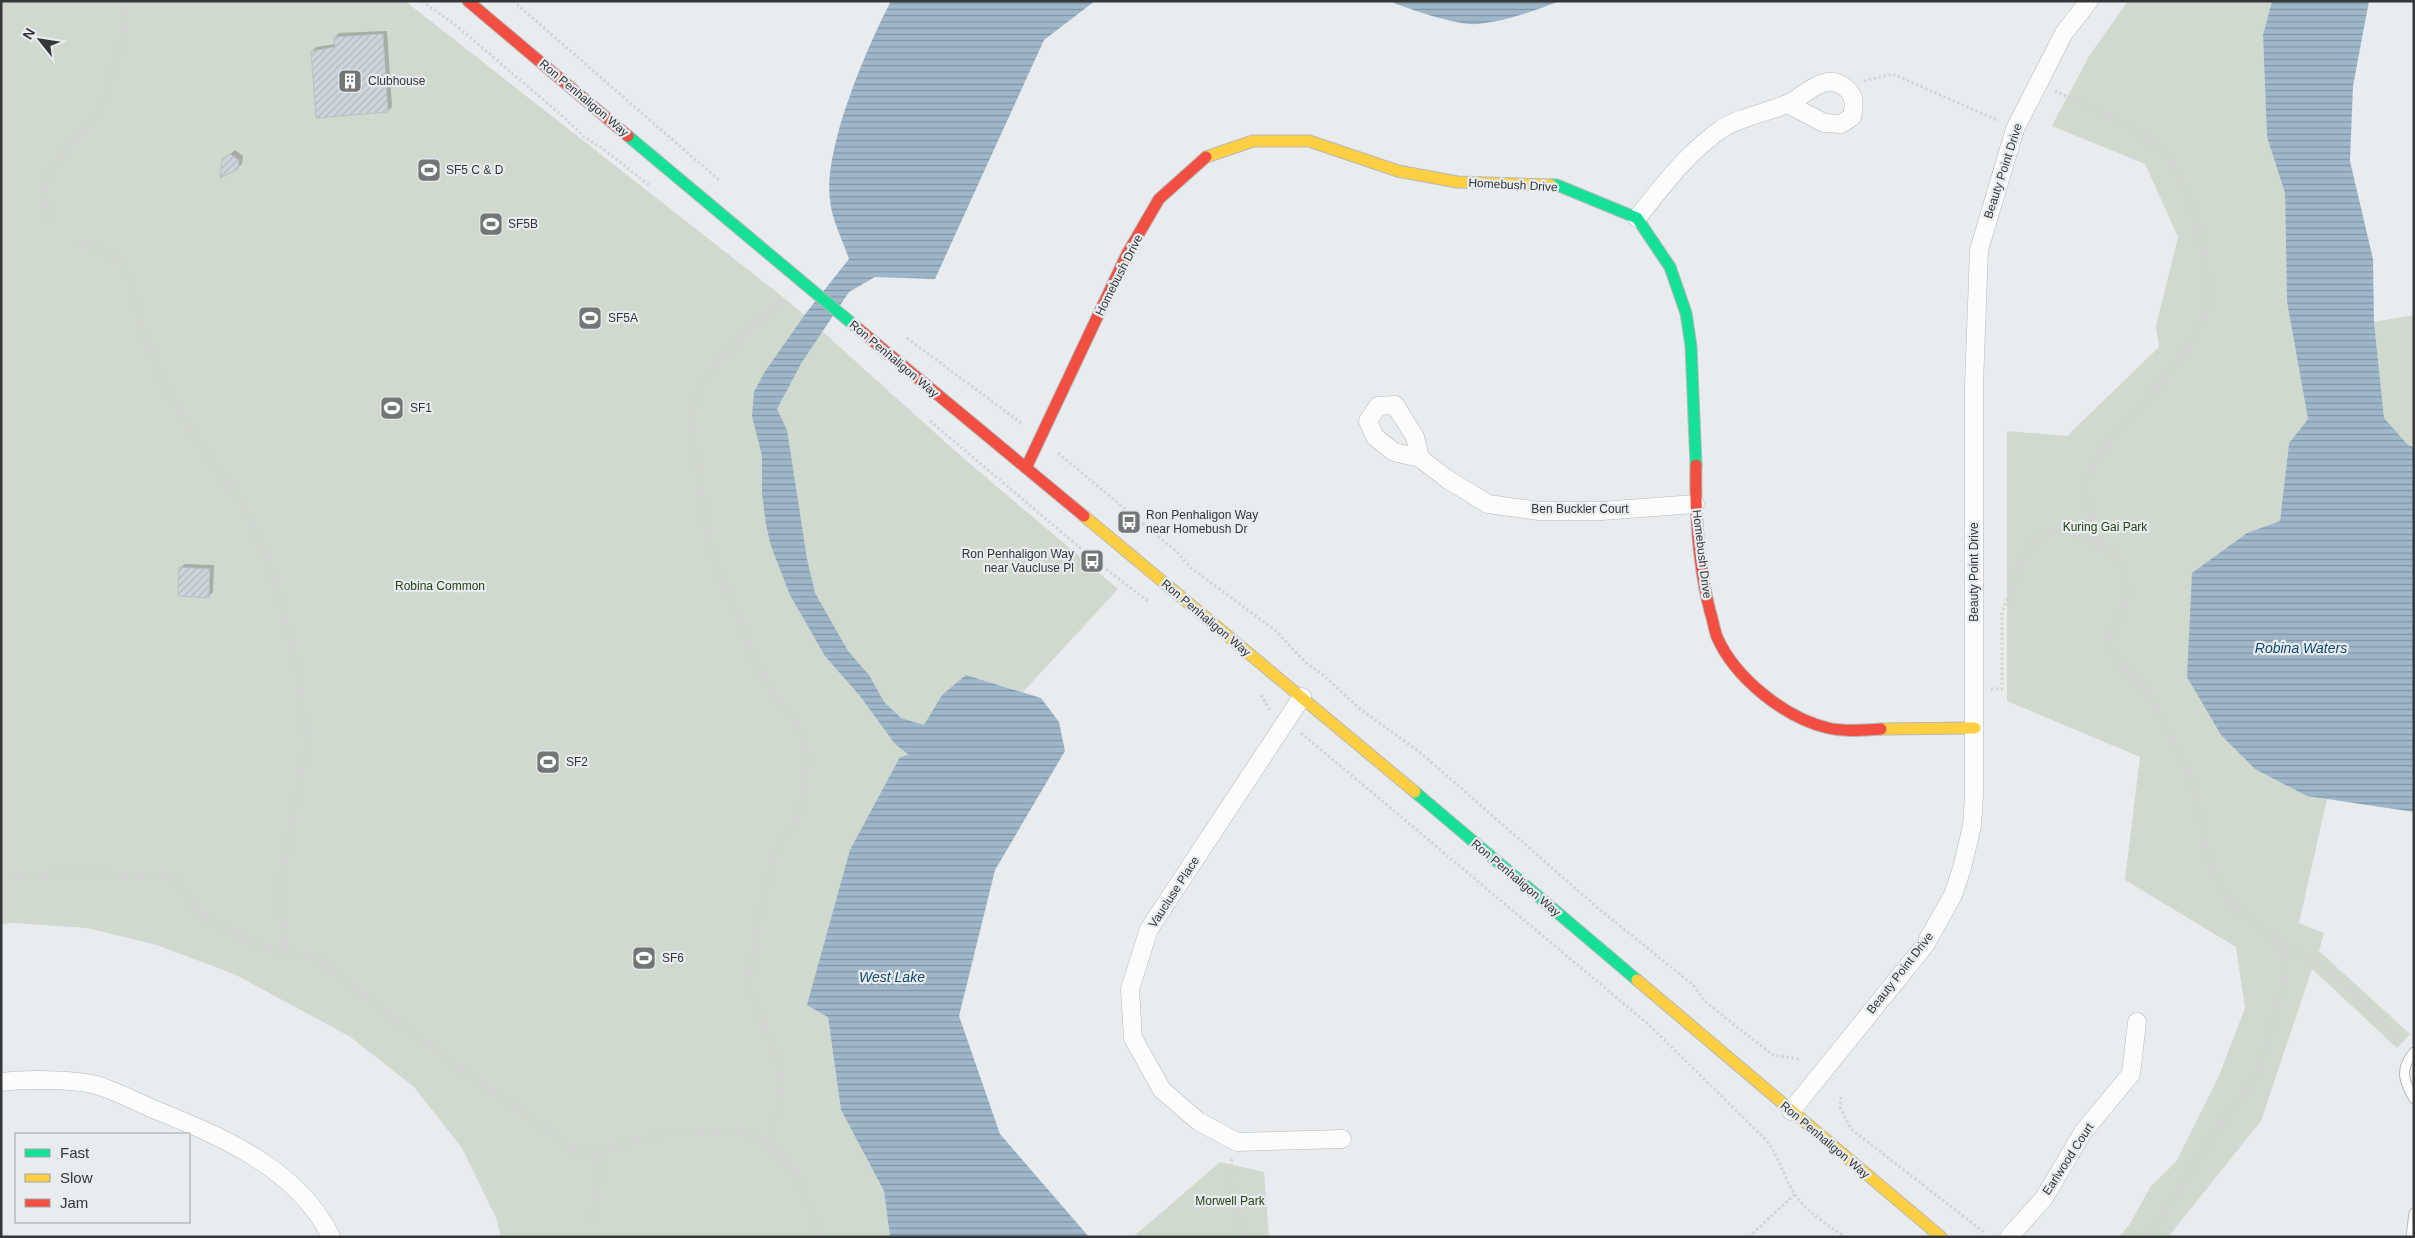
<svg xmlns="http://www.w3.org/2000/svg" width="2415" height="1238" font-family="Arial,sans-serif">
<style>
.green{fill:#cfd9cd}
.water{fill:url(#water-rules)}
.shadow{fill:#0003}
.building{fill:url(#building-hatch);stroke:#bdbfc1}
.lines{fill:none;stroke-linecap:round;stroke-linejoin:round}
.lane-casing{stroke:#b6b8b9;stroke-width:11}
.street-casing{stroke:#b6b8b9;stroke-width:19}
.fast-casing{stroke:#b6b8b9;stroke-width:13}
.slow-casing{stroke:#b6b8b9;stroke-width:13}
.jam-casing{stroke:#b6b8b9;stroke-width:13}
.path{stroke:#d4d4d4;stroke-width:3;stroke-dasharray:2.5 2.5;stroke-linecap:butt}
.lane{stroke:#fcfcfc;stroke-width:9}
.street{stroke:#fcfcfc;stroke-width:18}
.fast{stroke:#16e098;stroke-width:11}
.slow{stroke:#ffcf43;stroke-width:11}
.jam{stroke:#f24e42;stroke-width:11}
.labels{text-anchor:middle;stroke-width:4.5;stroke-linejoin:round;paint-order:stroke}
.poi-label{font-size:12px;fill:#343637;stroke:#e8ecef;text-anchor:start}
.street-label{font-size:12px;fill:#343637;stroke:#e8ecef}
.park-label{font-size:12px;fill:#244413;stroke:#e8ecef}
.water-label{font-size:14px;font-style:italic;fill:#104a6f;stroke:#e8ecef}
</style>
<defs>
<pattern id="water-rules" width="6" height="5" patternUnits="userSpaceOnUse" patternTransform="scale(1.25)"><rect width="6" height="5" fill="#9eb7ca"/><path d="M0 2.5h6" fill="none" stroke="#8296a5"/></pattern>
<pattern id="building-hatch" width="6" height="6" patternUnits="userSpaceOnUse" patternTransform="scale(1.25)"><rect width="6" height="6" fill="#cdd5dc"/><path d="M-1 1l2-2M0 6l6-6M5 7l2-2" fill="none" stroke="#b1b7bd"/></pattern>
</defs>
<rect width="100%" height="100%" fill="#e9ecee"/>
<g class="green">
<polygon points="1,1 405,1 793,305 962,457 1118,589 1023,692 966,675 828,1017 841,1110 884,1191 890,1237 501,1237 497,1220 462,1148 414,1087 349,1036 234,974 157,945 87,928 14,923 1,924"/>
<polygon points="2128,1 2272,1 2263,35 2267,137 2285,193 2287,302 2308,419 2289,443 2280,521 2247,533 2306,795 2327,799 2299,923 2324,933 2319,951 2410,1034 2397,1048 2312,969 2261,1121 2168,1237 2119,1237 2129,1225 2151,1186 2176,1162 2219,1076 2245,1008 2236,947 2125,880 2140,757 2007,701 2007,431 2067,436 2159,347 2156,326 2178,237 2145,164 2052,126 2089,56"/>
<polygon points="2414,315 2414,447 2408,445 2384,418 2374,322"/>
<polygon points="1220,1162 1264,1172 1269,1237 1133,1237"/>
</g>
<g class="water">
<path d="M891,1H1095L1044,40L935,279L875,277L849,292L802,362L777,409L787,430L807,559L815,593L848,651L869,675L884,702L901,718L924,725L942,695L966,675L1041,698L1059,722L1065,751L995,870L959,1016L1000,1134L1089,1237H890L884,1191L841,1110L828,1017L807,1005L850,850L900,757L909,755L895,744L860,696L825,656L790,595L771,546L766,525L762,493V456L752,416L754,392L764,373L806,313L849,259C843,241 832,220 830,201C823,149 867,47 891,1Z"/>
<path d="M1389,1H1560C1534,11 1506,21 1478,24C1457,26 1409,9 1389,1Z"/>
<polygon points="2272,1 2369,1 2353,86 2350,161 2373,259 2374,322 2384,418 2408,445 2414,447 2414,812 2307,796 2255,769 2221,735 2187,677 2192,573 2247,533 2280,521 2289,443 2308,419 2287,302 2285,193 2267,137 2263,35"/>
</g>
<g class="shadow">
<polygon points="387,31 392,107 388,111 312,51 316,47 336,44 335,37 339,33"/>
<polygon points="235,150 243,156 242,164 237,168 223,160"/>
<polygon points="185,564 214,565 213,592 208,597 180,568"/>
</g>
<g class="building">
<polygon points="383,34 388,112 316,118 311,51 335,47 334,37"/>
<polygon points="230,154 239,160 238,169 220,178 222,159"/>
<polygon points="179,567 210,569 209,598 178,596"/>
</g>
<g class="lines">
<g class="lane-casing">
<g id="lane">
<path d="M2414,1052C2399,1069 2404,1082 2414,1099"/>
<polyline points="2411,1237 2414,1213"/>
</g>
</g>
<g class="street-casing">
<g id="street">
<path d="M1637,218C1662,187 1686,154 1720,130C1739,117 1766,113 1787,104C1806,96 1825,69 1847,89C1856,97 1854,107 1852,117L1841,124L1824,123L1788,104"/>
<polyline points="1420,458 1415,437 1395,405 1378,406 1368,421 1375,437 1394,452 1420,458 1447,479 1488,504 1539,511 1601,511 1695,504"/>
<polyline points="1302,697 1149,929 1130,989 1133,1038 1162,1090 1198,1121 1237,1142 1342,1139"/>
<path d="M1,1082C25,1079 73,1079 96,1085C116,1091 135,1101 153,1109C220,1136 298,1168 331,1237"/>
<polyline points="1791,1111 1925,945 1953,895 1962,868 1972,826 1974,796 1974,385 1979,250 2015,129 2064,33 2089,1"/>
<polyline points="2009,1237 2044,1198 2083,1132 2131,1074 2137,1022"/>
</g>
</g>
<g class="fast-casing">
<g id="fast">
<polyline points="628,136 855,326"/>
<polyline points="1551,185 1557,185 1637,218 1670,267 1686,313 1691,346 1696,465"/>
<polyline points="1415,792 1637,980"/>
</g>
</g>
<g class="slow-casing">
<g id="slow">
<polyline points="1206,157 1253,141 1309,141 1398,171 1457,182 1551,185"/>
<polyline points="1084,516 1415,792"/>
<polyline points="1881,729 1975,728"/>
<polyline points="1637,980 1941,1237"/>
</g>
</g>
<g class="jam-casing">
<g id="jam">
<polyline points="468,1 628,136"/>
<polyline points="855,326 1084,516"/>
<path d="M1696,465C1695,514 1698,564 1710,611C1713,620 1714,629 1717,637C1735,678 1785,718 1828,728C1845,732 1864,730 1881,729"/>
<polyline points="1026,468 1127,254 1159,199 1206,157"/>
</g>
</g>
<g class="path">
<polyline points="422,1 458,27 568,121 584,137 602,148 650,186"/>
<polyline points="513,1 719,180"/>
<polyline points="1864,81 1893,74 1999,121"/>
<path d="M2055,91C2091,108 2131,123 2161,150C2189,177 2212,264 2207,303C2204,321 2190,342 2180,357C2165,379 2147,399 2130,419C2113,438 2091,457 2086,484C2083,504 2096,528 2102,547"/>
<polyline points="54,220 48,214 45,194 48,174 67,147 100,114 126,27 126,1"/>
<polyline points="907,338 1021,423"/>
<polyline points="930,421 1098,563 1149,602"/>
<polyline points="1058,453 1177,552 1190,567 1276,631 1306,663 1321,673 1359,708 1422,754 1599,909 1692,984 1706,1002 1737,1027 1773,1055 1799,1059"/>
<polyline points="1991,689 2002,689 2002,612 2019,569 2035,537 2055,531 2078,535 2113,553 2126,572 2127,595 2120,617 2110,635 2110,648 2120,663 2148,692 2193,782 2207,853 2222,892 2236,908 2283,946 2326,967 2403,1042"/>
<polyline points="1261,695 1270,710"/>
<path d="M1301,733L1648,1024L1766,1140C1779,1156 1783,1176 1794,1193C1806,1212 1827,1224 1845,1237"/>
<polyline points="1,875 93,872 176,879 200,915 249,941 284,952 279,888 307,745 298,677 281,603 266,556 240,501 200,445 163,385 140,321 125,263 79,241"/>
<polyline points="284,952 313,956 453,1064 578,1152 599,1151 666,1133 718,1130 759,1136 797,1174 822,1237"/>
<polyline points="1841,1097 1840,1107 1851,1129 1985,1233"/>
<path d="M767,1143L771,1137L779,1104V1064L750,990V973L759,915L774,854L800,813L808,757L802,732L767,685L753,655L709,545L691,423C691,373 752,329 786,296"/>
<polyline points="1232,1159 1230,1182 1243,1237"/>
<polyline points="595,1222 591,1217 599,1184 599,1151"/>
<polyline points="1749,1237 1795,1194"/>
<polyline points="2148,1237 2221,1123 2257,1075 2282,990 2285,966 2283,947"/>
</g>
<use href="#lane" class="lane"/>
<use href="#street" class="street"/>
<use href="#fast" class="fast"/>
<use href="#slow" class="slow"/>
<use href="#jam" class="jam"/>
</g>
<defs>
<g id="building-square" transform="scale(1.25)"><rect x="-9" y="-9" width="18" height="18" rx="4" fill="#737677" stroke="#e8ecef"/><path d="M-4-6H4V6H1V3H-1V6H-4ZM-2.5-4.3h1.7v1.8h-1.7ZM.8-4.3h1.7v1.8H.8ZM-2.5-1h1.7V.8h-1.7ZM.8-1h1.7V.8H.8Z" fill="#fff"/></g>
<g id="stadium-square" transform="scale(1.25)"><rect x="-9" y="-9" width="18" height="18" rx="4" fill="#737677" stroke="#e8ecef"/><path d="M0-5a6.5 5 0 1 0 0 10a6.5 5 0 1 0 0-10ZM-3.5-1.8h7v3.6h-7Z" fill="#fff"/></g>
<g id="bus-square" transform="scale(1.25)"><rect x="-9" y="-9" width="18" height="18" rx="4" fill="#737677" stroke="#e8ecef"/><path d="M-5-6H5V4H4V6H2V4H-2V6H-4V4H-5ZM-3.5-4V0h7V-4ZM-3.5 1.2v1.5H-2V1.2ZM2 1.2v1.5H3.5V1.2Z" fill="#fff"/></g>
</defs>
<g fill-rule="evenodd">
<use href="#building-square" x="350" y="81"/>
<use href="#stadium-square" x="429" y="170"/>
<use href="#stadium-square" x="491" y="224"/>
<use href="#stadium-square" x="590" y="318"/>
<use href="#stadium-square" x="392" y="408"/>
<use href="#bus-square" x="1129" y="522"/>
<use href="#bus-square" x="1092" y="561"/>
<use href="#stadium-square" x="548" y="762"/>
<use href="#stadium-square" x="644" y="958"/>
</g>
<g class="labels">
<g class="poi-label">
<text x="368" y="85">Clubhouse</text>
<text x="446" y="174">SF5 C &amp; D</text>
<text x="508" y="228">SF5B</text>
<text x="608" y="322">SF5A</text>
<text x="410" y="412">SF1</text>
<text x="1146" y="519">Ron Penhaligon Way<tspan x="1146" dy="14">near Homebush Dr</tspan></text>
<text x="1074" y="558" text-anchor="end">Ron Penhaligon Way<tspan x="1074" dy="14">near Vaucluse Pl</tspan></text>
<text x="566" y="766">SF2</text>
<text x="662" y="962">SF6</text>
</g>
<g class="street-label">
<text transform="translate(584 98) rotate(40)" y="4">Ron Penhaligon Way</text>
<text transform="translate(2003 171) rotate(-72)" y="4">Beauty Point Drive</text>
<text transform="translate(1513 185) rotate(3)" y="4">Homebush Drive</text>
<text transform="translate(1119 275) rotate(-63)" y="4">Homebush Drive</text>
<text transform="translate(894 359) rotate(40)" y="4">Ron Penhaligon Way</text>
<text x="1580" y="513">Ben Buckler Court</text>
<text transform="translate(1702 554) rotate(83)" y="4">Homebush Drive</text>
<text transform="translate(1974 572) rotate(-90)" y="4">Beauty Point Drive</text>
<text transform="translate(1206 618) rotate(40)" y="4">Ron Penhaligon Way</text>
<text transform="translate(1516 878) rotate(40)" y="4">Ron Penhaligon Way</text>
<text transform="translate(1174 892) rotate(-57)" y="4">Vaucluse Place</text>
<text transform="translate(1900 973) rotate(-52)" y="4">Beauty Point Drive</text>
<text transform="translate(1825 1140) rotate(40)" y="4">Ron Penhaligon Way</text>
<text transform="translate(2068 1159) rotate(-57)" y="4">Earlwood Court</text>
</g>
<g class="park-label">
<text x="2105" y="531">Kuring Gai Park</text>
<text x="440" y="590">Robina Common</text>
<text x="1230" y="1205">Morwell Park</text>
</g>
<g class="water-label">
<text x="2301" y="653">Robina Waters</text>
<text x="892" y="982">West Lake</text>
</g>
</g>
<rect width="2415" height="1238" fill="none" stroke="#343637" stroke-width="5"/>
<rect x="15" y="1133" width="175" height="90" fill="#e8ecef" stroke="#a0a3a5"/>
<rect x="25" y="1149" width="25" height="8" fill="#16e098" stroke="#a0a3a5"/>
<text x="60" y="1158" font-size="15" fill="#343637">Fast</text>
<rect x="25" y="1174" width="25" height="8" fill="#ffcf43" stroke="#a0a3a5"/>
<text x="60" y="1183" font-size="15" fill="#343637">Slow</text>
<rect x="25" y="1199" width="25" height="8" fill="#f24e42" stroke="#a0a3a5"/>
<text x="60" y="1208" font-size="15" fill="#343637">Jam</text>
<g transform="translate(40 40) rotate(300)" stroke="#e8ecef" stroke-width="4" paint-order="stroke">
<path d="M0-4L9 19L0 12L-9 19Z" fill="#343637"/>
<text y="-8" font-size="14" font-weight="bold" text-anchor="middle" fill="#343637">N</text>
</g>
</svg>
